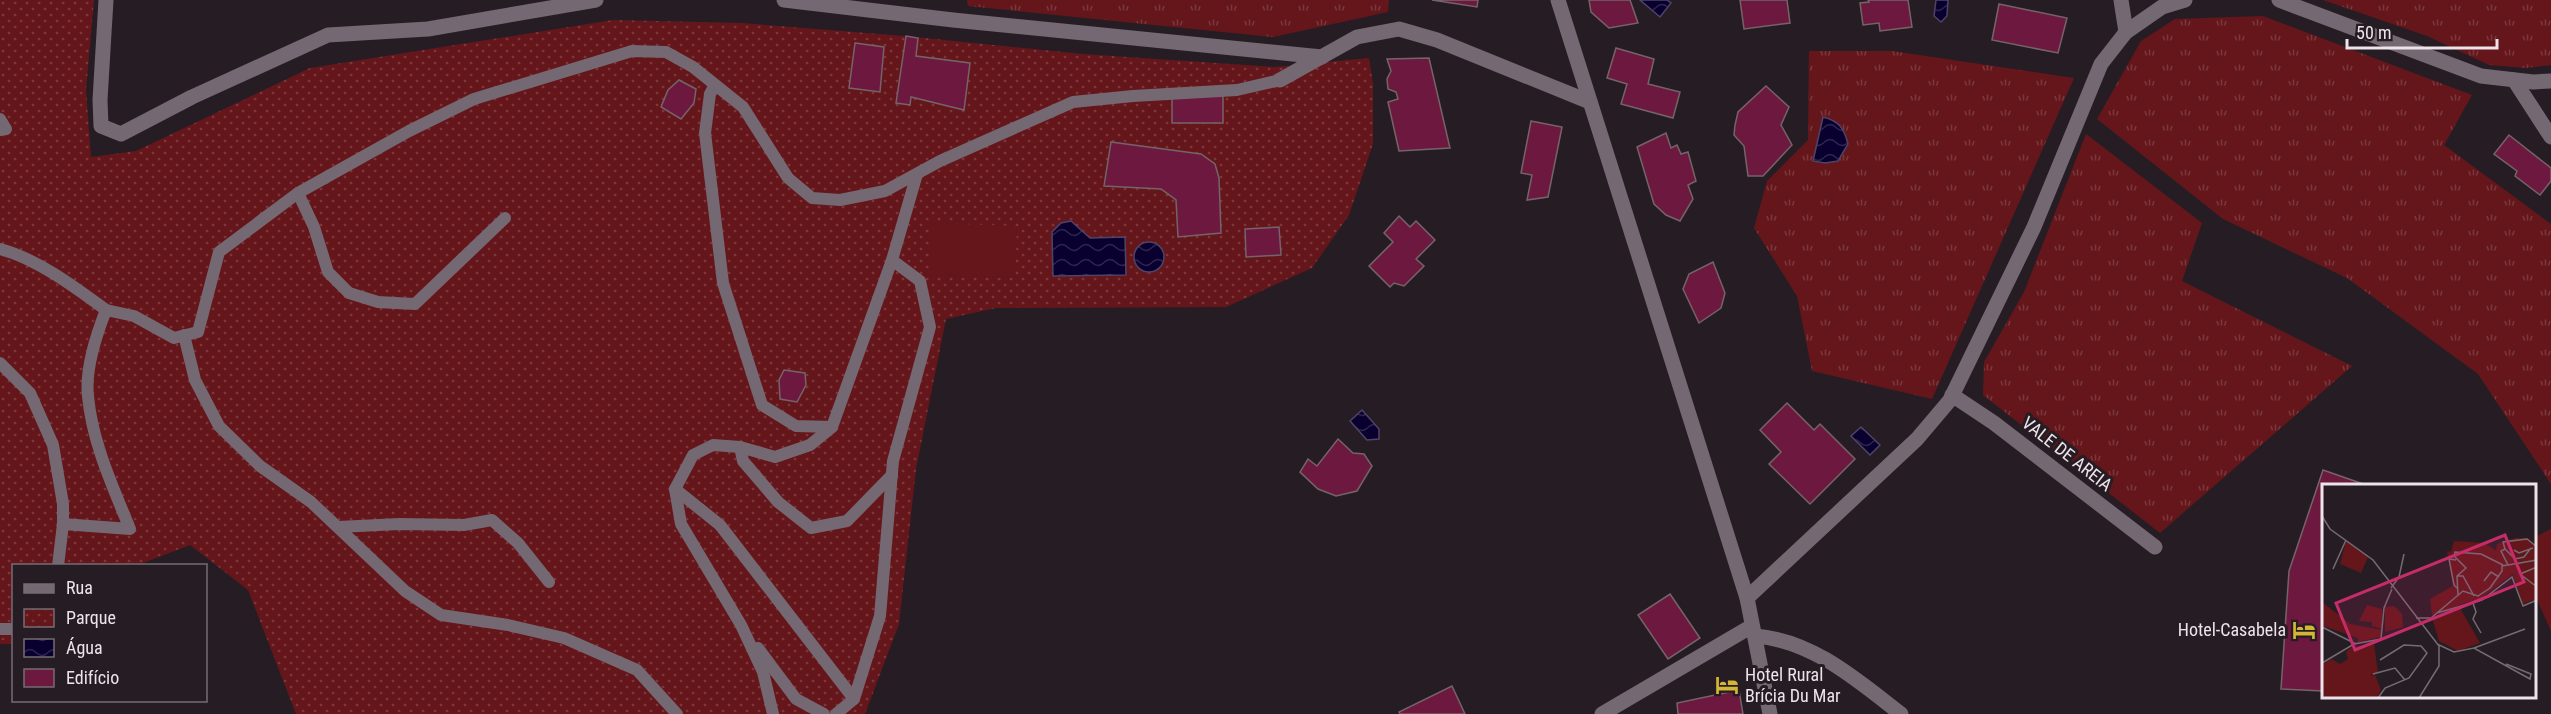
<svg xmlns="http://www.w3.org/2000/svg" width="2551" height="714" font-family="'Roboto Condensed',sans-serif">
<style>
.grass{fill:url(#grass-tufts)}
.park{fill:url(#park-dots)}
.garden{fill:#64161b}
.water{fill:url(#water-waves);stroke:#4e4467;stroke-width:1.5}
.building{fill:#6d193f;stroke:#746469;stroke-width:1.5}
.lines{fill:none;stroke-linecap:round;stroke-linejoin:round}
.service{stroke:#746872;stroke-width:12}
.minor{stroke:#746872;stroke-width:15}
.tertiary{stroke:#746872;stroke-width:15}
.labels{text-anchor:middle;stroke-width:6;stroke-linejoin:round;paint-order:stroke}
.street-label{font-size:18px;fill:#ece4ea;stroke:#261c24}
.poi-label{font-size:18px;fill:#ece4ea;stroke:#261c24;text-anchor:end}
.inset-road{fill:none;stroke:#756c73;stroke-width:1.5}
.view{fill:#c62c69;fill-opacity:0.15;stroke:#c62c69;stroke-width:3}
.inset-edge{fill:none;stroke:#ece4ea;stroke-width:3}
</style>
<defs>
<pattern id="grass-tufts" width="24" height="20" patternUnits="userSpaceOnUse" patternTransform="scale(1.5)"><rect width="24" height="20" fill="#64161b"/><path d="M3 7l-1-3M5 7V3M7 7l1-3M15 17l-1-3M17 17v-4M19 17l1-3" fill="none" stroke="#7a383c"/></pattern>
<pattern id="park-dots" width="8" height="8" patternUnits="userSpaceOnUse" patternTransform="scale(1.5)"><rect width="8" height="8" fill="#64161b"/><path d="M2 2h.1M6 6h.1" fill="none" stroke="#7a383c" stroke-width="1.8" stroke-linecap="round"/></pattern>
<pattern id="water-waves" width="16" height="10" patternUnits="userSpaceOnUse" patternTransform="scale(1.5)"><rect width="16" height="10" fill="#0a002f"/><path d="M0 5q4-4 8 0t8 0" fill="none" stroke="#2e254d"/></pattern>
</defs>
<rect width="100%" height="100%" fill="#261c24"/>
<g class="grass">
<polygon points="967,0 1389,0 1388,12 1273,37 968,6"/>
<polygon points="2323,0 2551,0 2551,65 2526,68 2489,65 2427,36"/>
<polygon points="2263,16 2472,95 2444,145 2551,224 2551,484 2478,374 2347,278 2223,219 2097,119 2141,41 2175,19"/>
<polygon points="1809,51 1892,51 2074,78 1932,399 1812,371 1797,296 1754,228 1767,181 1808,140"/>
<polygon points="2086,134 2202,223 2182,281 2352,366 2160,533 1983,395 1984,362 2024,292"/>
</g>
<polygon class="park" points="0,0 94,0 86,90 91,157 136,151 310,68 613,20 741,23 905,36 1083,54 1275,67 1369,58 1373,84 1373,144 1349,215 1312,268 1226,307 996,308 946,319 916,469 899,624 865,714 296,714 248,590 190,545 138,565 14,566 13,644 0,644"/>
<g class="garden">
<polygon points="930,223 1017,226 1015,278 929,275"/>
<polygon points="2551,529 2551,631 2535,595 2535,537"/>
</g>
<g class="water">
<polygon points="1640,0 1667,0 1671,3 1660,17"/>
<polygon points="1936,0 1948,0 1947,16 1941,22 1934,16"/>
<path d="M1823,117C1839,121 1844,128 1848,144L1838,161L1825,163L1813,161Z"/>
<polygon points="1071,221 1090,238 1125,237 1126,275 1053,276 1052,232 1061,223"/>
<circle cx="1149" cy="257" r="15"/>
<polygon points="1362,410 1379,429 1379,439 1367,440 1350,421"/>
<polygon points="1861,427 1880,445 1870,455 1851,436"/>
</g>
<g class="building">
<polygon points="1432,0 1478,0 1477,7"/>
<polygon points="1589,0 1630,0 1638,23 1609,28 1591,12"/>
<polygon points="1740,0 1787,0 1790,23 1744,29"/>
<polygon points="1868,0 1908,0 1912,27 1880,31 1879,23 1863,25 1860,3 1869,2"/>
<polygon points="1999,4 2067,18 2058,53 1992,40"/>
<polygon points="906,36 918,38 916,56 970,63 964,110 911,97 910,105 896,103"/>
<polygon points="855,43 884,47 880,92 849,88"/>
<polygon points="1616,48 1654,59 1648,84 1680,92 1673,118 1621,104 1627,84 1607,78"/>
<polygon points="1429,58 1450,148 1399,151 1388,102 1398,99 1396,92 1388,89 1387,79 1391,71 1387,59"/>
<polygon points="679,80 696,89 694,103 681,119 661,107 668,90"/>
<polygon points="1766,86 1789,107 1781,125 1792,145 1763,176 1748,176 1744,146 1734,135 1735,125 1738,112"/>
<rect x="1172" y="96" width="51" height="27"/>
<polygon points="1531,121 1562,127 1548,197 1527,200 1532,175 1521,173"/>
<polygon points="1666,133 1671,148 1677,145 1681,154 1688,152 1696,181 1688,185 1693,199 1680,221 1666,215 1654,204 1637,147"/>
<polygon points="2509,135 2551,168 2551,181 2540,195 2515,176 2517,171 2494,154"/>
<polygon points="1111,142 1201,154 1215,164 1219,178 1221,233 1178,237 1176,200 1161,189 1104,186"/>
<polygon points="1399,216 1410,227 1416,221 1435,240 1416,259 1424,266 1404,286 1394,283 1390,287 1369,266 1393,242 1384,233"/>
<polygon points="1279,227 1281,255 1246,257 1245,229"/>
<polygon points="1713,262 1725,293 1721,308 1699,323 1683,289 1689,274"/>
<polygon points="784,370 805,373 806,385 797,402 780,399 779,380"/>
<polygon points="1787,403 1814,430 1820,424 1855,459 1810,504 1769,464 1781,452 1760,430"/>
<polygon points="1338,439 1353,453 1364,454 1372,466 1357,491 1336,496 1318,489 1300,472 1308,459 1317,466"/>
<polygon points="2323,470 2369,486 2323,486 2323,691 2281,689 2289,571"/>
<polygon points="1670,594 1700,638 1668,659 1638,615"/>
<polygon points="1452,686 1465,714 1400,714 1399,712"/>
<polygon points="1739,690 1743,714 1678,714 1677,703"/>
</g>
<g class="lines">
<g class="service">
<polyline points="715,85 710,94 705,133 723,283 762,405 796,426 832,427"/>
<polyline points="0,119 6,129 0,130"/>
<polyline points="298,193 314,227 328,272 349,293 378,302 415,304 505,218"/>
<path d="M0,249C36,258 76,288 106,310"/>
<polyline points="184,335 195,380 219,426 260,466 311,502 405,591 441,615 508,625 564,638 637,670 677,714"/>
<polyline points="0,363 30,393 53,445 63,504 63,524"/>
<polyline points="740,447 743,461 778,502 811,528 847,521 892,475"/>
<polyline points="675,489 720,525 854,699"/>
<polyline points="338,527 399,524 464,525 492,520 518,543 549,582"/>
<path d="M58,566L63,524L130,529C113,487 92,442 88,396C85,370 97,333 106,310L134,316L174,338L198,332L219,252L298,193L409,131L474,99L632,51L666,52L693,67L743,107L788,178L812,198L840,200L885,191L940,161L1073,102L1133,96L1237,90L1280,80"/>
<polyline points="0,629 14,629"/>
<polyline points="758,648 796,699 824,714"/>
<polyline points="773,714 763,672 741,625 681,524 675,489 693,455 713,445 740,447 775,457 810,445 832,427 892,260 917,174"/>
<polyline points="836,714 854,699 880,616 893,461 930,327 920,281 892,260"/>
</g>
<g class="minor">
<polyline points="106,0 100,100 101,126 121,134 192,97 328,35 428,29 596,0"/>
<polyline points="784,0 953,20 1322,57"/>
<polyline points="2121,0 2126,32"/>
<polyline points="2279,0 2481,76 2533,82 2551,81"/>
<polyline points="1280,80 1357,37 1399,29 1437,40 1590,102"/>
<polyline points="2514,80 2551,137"/>
<polyline points="1952,395 1994,423 2155,547"/>
<polyline points="1747,598 1917,439 1950,400 2034,227 2101,64 2126,32 2162,7 2185,0"/>
<path d="M1755,636C1812,640 1857,680 1901,714"/>
<polyline points="1602,714 1752,626"/>
</g>
<polyline class="tertiary" points="1558,0 1747,598 1770,714"/>
</g>
<defs>
<g id="hotel-bare" transform="scale(1.8)"><path d="M-6-4.5h1.5V1H6V5H4.5V3h-9V5H-6ZM-4 0a1.8 1.8 0 1 1 3.6 0ZM.5 0V-2.5h3Q6-2.5 6 0Z" fill="#d3b635" stroke="#261c24" stroke-width="2.5" paint-order="stroke"/></g>
</defs>
<g fill-rule="evenodd">
<use href="#hotel-bare" x="2304" y="630"/>
<use href="#hotel-bare" x="1727" y="685"/>
</g>
<g class="labels">
<g class="street-label">
<text transform="translate(2067 454) rotate(38)" y="6">VALE DE AREIA</text>
</g>
<g class="poi-label">
<text x="2286" y="636">Hotel-Casabela</text>
<text x="1745" y="681" text-anchor="start">Hotel Rural<tspan x="1745" dy="21">Brícia Du Mar</tspan></text>
</g>
</g>
<g transform="translate(2322 484)">
<rect width="214" height="214" fill="#261c24"/>
<path d="M24,57L46,73L39,89L18,80ZM0,118L28,140L60,146L59,153L36,158V154L1,142ZM45,121L60,125V145L50,142V138L37,137ZM72,122L80,130L81,143L63,148V123ZM138,124L158,159L136,167L117,157L110,134ZM52,160L56,188L48,192L53,191L59,206L55,214H0V180L10,175L18,180L26,175L24,168L30,163Z" fill="#64161b"/>
<path d="M193,54H206L214,61V115L201,120L191,90L161,113L110,131L108,115L131,102L125,67L129,68L132,57L163,59L174,67L175,60Z" fill="#64161b"/>
<path class="inset-road" d="M0,32L8,45L51,76L117,162V182L97,214M183,65L193,75L202,73L209,64M192,66L197,69L211,64M134,76L127,75L132,101L136,105M186,81L215,76M215,83L198,90L215,103M11,85L24,56M135,92H141L152,112M162,97L169,88L177,93M69,104L77,93L82,70M136,111L135,92L144,84L132,72L133,68L159,70L181,81M151,119L154,128L151,135L159,149M115,129L160,116L190,93L201,122L215,116M94,134H109L141,107L156,112L168,104L180,87V82L186,81L179,67L183,65L181,58L205,55L215,63M0,143L34,160M115,160L132,168L152,164L208,195L209,190L184,180M152,164L203,145M0,179L32,160L59,155L62,124L70,105M51,190L73,184L83,196M56,214L63,204L87,194L105,169L99,162L82,161L58,176"/>
<path class="view" d="M183,51L202,98L33,166L14,119Z"/>
<rect width="214" height="214" class="inset-edge"/>
</g>
<rect x="12" y="564" width="195" height="138" fill="#261c24" stroke="#756c73" stroke-width="1.5"/>
<rect x="24" y="584" width="30" height="9" fill="#746872" stroke="#756c73" stroke-width="1.5"/>
<text x="66" y="594" font-size="18" fill="#ece4ea">Rua</text>
<rect x="24" y="609" width="30" height="18" fill="url(#park-dots)" stroke="#756c73" stroke-width="1.5"/>
<text x="66" y="624" font-size="18" fill="#ece4ea">Parque</text>
<rect x="24" y="639" width="30" height="18" fill="url(#water-waves)" stroke="#756c73" stroke-width="1.5"/>
<text x="66" y="654" font-size="18" fill="#ece4ea">Água</text>
<rect x="24" y="669" width="30" height="18" fill="#6d193f" stroke="#756c73" stroke-width="1.5"/>
<text x="66" y="684" font-size="18" fill="#ece4ea">Edifício</text>
<path d="M2347 39v9h150v-9" fill="none" stroke="#ece4ea" stroke-width="3"/>
<text x="2356" y="39" font-size="18" fill="#ece4ea" stroke="#261c24" stroke-width="4.5" paint-order="stroke">50 m</text>
</svg>
